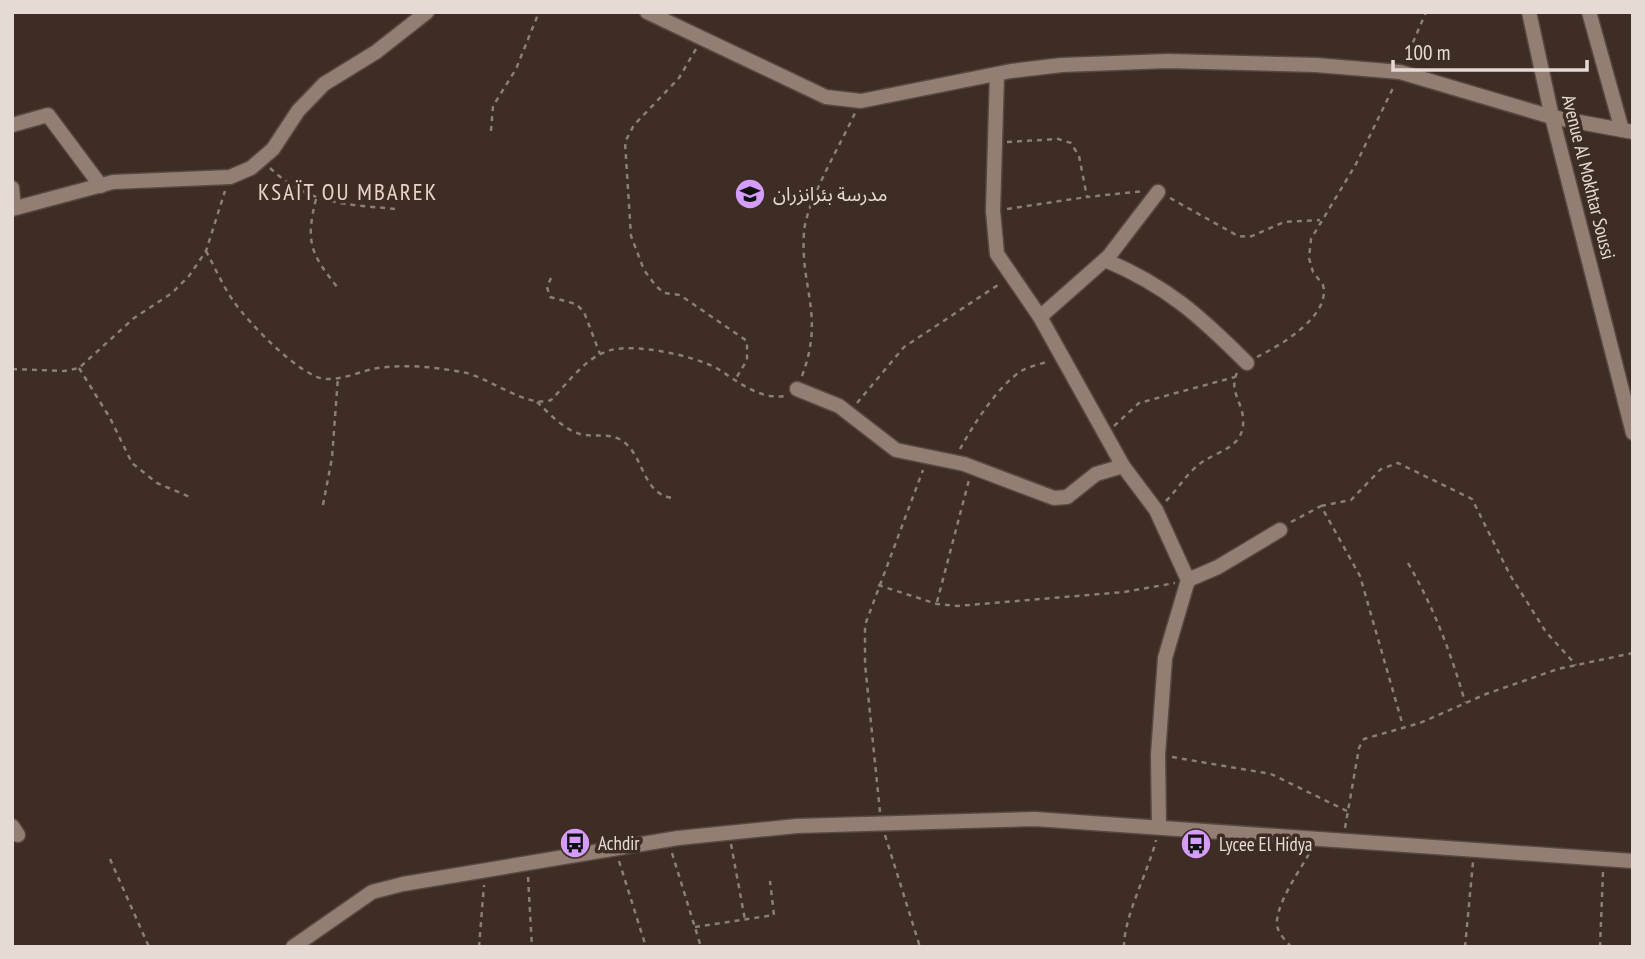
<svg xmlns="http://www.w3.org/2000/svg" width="1645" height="959" font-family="'PT Sans Narrow','Noto Sans Arabic',sans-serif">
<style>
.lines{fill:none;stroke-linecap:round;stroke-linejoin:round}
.minor-casing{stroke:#574841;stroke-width:17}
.path{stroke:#8c7d76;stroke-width:2.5;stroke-dasharray:5 5;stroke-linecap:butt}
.minor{stroke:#937e74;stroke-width:14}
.labels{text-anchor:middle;stroke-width:7;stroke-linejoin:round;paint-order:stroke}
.street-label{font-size:19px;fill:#e6dad5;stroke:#3e2d24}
.poi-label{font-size:19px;fill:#e6dad5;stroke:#3e2d24;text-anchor:start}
.quarter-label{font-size:23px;letter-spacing:2px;fill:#ead3c7;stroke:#3e2d24}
</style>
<rect width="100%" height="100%" fill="#3e2d24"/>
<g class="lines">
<g class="minor-casing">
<g id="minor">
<polyline points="647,12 826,97 861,101 1011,71 1062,65 1168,61 1316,65 1400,72 1552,117 1633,132"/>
<polyline points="1529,12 1552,117 1633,433"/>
<polyline points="1589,12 1622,130"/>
<polyline points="997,74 993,211 997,254 1040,317 1123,466 1156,510 1188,580 1165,658 1158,755 1159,825"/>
<polyline points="12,125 48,115 101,186"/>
<polyline points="12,188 14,208"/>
<polyline points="12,209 113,182 230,177 251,168 273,149 298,111 324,84 376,52 427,12"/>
<path d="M1105,260C1167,286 1200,316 1247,363"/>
<polyline points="1040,317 1109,256 1158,192"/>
<polyline points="797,389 839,406 896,450 964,464 1054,498 1067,497 1096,474 1123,466"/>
<polyline points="1188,580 1218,567 1280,530"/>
<polyline points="12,826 18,835"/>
<polyline points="293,947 372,892 403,884 678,838 797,826 1035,819 1633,861"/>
</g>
</g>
<g class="path">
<polyline points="696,49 679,78 634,125 625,142 631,236 644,270 656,286 664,293 680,295 747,341 747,360 735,380"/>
<polyline points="1405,61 1426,12"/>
<polyline points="491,131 493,106 516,69 539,12"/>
<polyline points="1007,142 1058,139 1071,143 1079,156 1087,197 1144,191"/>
<path d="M270,168C309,205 345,204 395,209"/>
<polyline points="1170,198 1238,236 1250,237 1284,222 1320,220"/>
<path d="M316,199C305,243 311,254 338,288"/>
<polyline points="1007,209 1087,197"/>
<path d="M206,251C215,268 223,286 234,302C248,322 301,378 326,379C342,380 361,371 378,368C406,364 434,367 462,372C489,377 528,409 551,400C567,384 585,358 608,351C632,342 696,356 718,369C739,382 759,400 786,396"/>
<polyline points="551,278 547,287 550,297 576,304 584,312 600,354"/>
<path d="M1257,357C1281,345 1331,316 1323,285L1313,272L1309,258L1311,239L1356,164L1394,86"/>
<polyline points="79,368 110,418 132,463 157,483 190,497"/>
<polyline points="12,369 65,371 79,368 134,318 172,293 189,276 206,251 225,191"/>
<path d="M802,376C825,315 800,289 804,232C806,202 842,142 855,113"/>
<path d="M537,402C549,413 561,427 577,433C593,439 610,431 624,442C645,459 642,493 672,498"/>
<polyline points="857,403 904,347 1001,283"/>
<polyline points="1114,426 1139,403 1235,377"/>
<path d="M960,449C973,425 999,384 1023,370C1031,366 1041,364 1049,361"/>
<path d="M1166,501C1177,490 1186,475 1198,465C1217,450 1246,449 1243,417C1241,400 1228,389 1238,371"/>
<polyline points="323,505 332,458 338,377"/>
<polyline points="1321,506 1351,500 1381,469 1398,463 1472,499 1510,575 1546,632 1576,665"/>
<polyline points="1291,522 1321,506 1360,576 1403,726"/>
<path d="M1408,563C1434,608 1451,653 1465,702"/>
<polyline points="878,585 937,604 957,606 1124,592 1175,583"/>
<polyline points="937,602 969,480"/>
<polyline points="1172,757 1271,774 1347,811"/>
<polyline points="880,812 865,664 865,625 923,470"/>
<polyline points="1345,828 1359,748 1364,739 1420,723 1486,694 1558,669 1633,653"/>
<polyline points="885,835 920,947"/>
<polyline points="731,844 745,920"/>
<polyline points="672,853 701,947"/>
<polyline points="110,859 149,947"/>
<polyline points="619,861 646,947"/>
<polyline points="528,877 532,947"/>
<polyline points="695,927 774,915 770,881"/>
<polyline points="479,947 484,885"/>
<path d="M1124,947C1124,915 1148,873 1156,840"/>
<path d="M1291,947C1287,942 1280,935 1278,929C1271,910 1301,869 1310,852"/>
<polyline points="1465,947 1473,862"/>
<polyline points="1600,947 1603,872"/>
</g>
<use href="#minor" class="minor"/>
</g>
<defs>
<g id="school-disc" transform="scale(1.575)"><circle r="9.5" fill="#d49cfb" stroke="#3e2d24"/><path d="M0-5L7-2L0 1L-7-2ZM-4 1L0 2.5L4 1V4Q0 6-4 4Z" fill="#111"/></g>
<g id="bus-disc" transform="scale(1.575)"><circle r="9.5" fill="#d49cfb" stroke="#3e2d24"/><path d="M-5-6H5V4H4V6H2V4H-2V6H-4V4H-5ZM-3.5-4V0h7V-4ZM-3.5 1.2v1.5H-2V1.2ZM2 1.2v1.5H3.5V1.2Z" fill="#111"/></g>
</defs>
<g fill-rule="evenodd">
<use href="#school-disc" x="750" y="194"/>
<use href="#bus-disc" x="575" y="843"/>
<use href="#bus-disc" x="1196" y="844"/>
</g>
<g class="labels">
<g class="street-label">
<text transform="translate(1589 177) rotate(76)" y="7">Avenue Al Mokhtar Soussi</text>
</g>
<g class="poi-label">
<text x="773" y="201">مدرسة بئرانزران</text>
<text x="598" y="850">Achdir</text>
<text x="1219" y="851">Lycee El Hidya</text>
</g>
<g class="quarter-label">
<text x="348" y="200">KSAÏT OU MBAREK</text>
</g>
</g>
<rect width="1645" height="959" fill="none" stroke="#e6dad5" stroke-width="28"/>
<path d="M1393 60v10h194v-10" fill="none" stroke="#e6dad5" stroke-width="3.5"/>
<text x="1404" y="60" font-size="21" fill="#e6dad5" stroke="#3e2d24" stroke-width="5" paint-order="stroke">100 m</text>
</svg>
